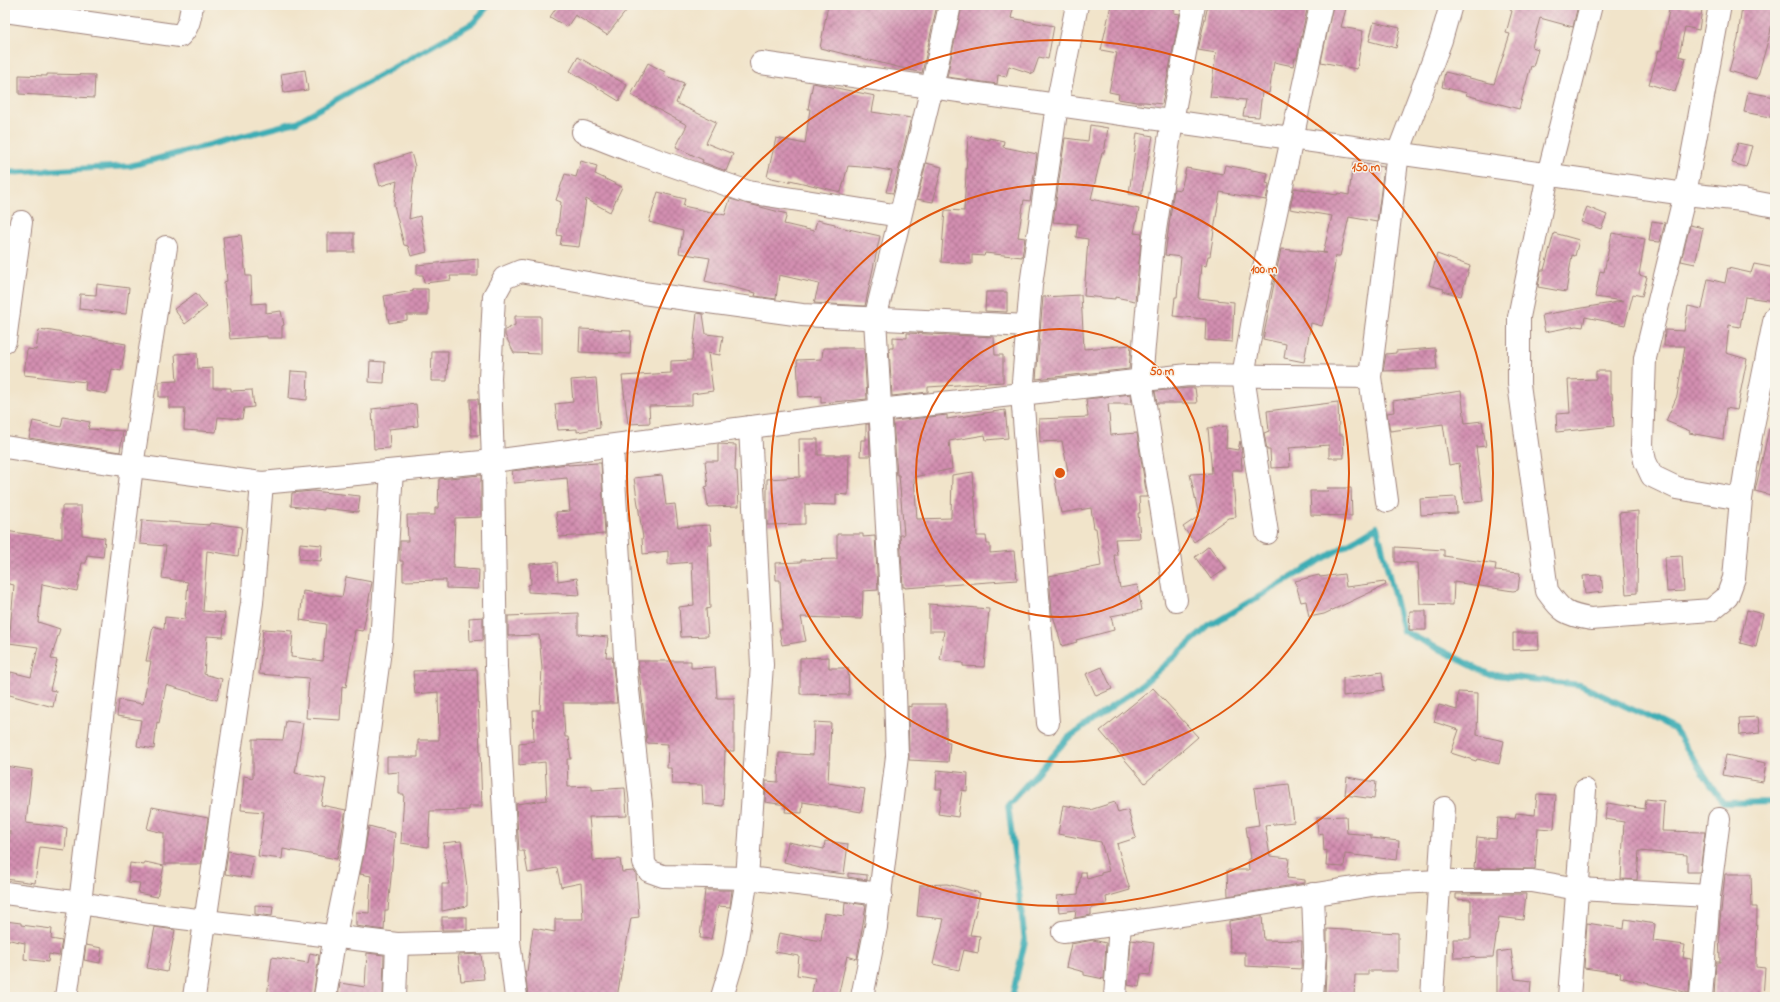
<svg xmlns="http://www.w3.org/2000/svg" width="1780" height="1002" font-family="'Indie Flower',sans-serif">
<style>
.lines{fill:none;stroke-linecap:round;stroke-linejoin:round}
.stream{stroke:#3cadb5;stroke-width:6}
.building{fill:url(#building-cross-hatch)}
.minor-casing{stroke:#9e827a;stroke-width:24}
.minor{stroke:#fff;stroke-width:22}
.ring{fill:none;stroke:#e0560e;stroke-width:2}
.centre{fill:#e0560e;stroke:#f7f3e8;stroke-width:2}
.ring-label{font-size:12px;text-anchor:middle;font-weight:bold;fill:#e0560e;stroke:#f7f3e8;stroke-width:3;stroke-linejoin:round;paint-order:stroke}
</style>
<defs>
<pattern id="building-cross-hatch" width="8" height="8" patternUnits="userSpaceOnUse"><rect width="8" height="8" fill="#d38fb1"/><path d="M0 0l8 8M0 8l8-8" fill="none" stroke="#ad7490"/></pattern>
</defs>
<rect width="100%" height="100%" fill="#f7f3e8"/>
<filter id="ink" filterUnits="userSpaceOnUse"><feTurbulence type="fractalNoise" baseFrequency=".025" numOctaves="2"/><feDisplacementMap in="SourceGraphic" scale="8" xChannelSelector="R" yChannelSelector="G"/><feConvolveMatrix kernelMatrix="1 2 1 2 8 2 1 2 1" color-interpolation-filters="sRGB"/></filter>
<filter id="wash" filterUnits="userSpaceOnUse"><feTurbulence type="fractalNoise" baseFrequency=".012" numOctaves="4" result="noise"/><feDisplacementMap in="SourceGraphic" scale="16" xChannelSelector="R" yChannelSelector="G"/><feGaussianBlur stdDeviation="0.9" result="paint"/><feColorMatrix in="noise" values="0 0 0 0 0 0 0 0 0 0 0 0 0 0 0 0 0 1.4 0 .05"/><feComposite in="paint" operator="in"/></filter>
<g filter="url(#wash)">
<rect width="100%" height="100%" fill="#f1e4ca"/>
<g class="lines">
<g class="stream">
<polyline points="5,173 130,166 296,122 473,23 489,5"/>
<polyline points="1012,997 1025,941 1008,805 1068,738 1143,684 1209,626 1377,527 1403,631 1488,674 1580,685 1674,729 1723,803 1775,802"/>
</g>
</g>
<g id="blocks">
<g class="building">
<polygon points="558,5 631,5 607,35 575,15 567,27 550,17"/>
<polygon points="828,5 937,5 922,73 820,48"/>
<polygon points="962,5 1014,5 1011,18 1054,26 1048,59 1039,57 1033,74 1009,66 1006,77 998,75 997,84 947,77"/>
<polygon points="1111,5 1127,5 1149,8 1149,5 1174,5 1174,13 1180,14 1162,104 1145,102 1136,102 1118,99 1119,94 1109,92 1117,53 1101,50"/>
<polygon points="1208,5 1234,5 1272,10 1272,5 1308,5 1297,58 1295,58 1293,66 1274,62 1269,93 1262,92 1259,117 1243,116 1246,100 1210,97 1216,53 1198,50"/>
<polygon points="1333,5 1347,5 1341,27 1363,31 1357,69 1321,62"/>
<polygon points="1510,5 1578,5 1573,27 1540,18 1532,47 1538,49 1533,67 1531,66 1519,109 1466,95 1467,93 1442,87 1445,72 1494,84 1510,34 1506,33 1512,11 1510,10"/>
<polygon points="1670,5 1702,9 1699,30 1685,27 1679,56 1686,58 1675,92 1649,84 1659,50 1661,51"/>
<polygon points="1742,5 1775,5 1770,34 1757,79 1729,71 1738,39"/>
<polygon points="1374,22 1400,28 1396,48 1369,41"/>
<polygon points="578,57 627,85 619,101 570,71"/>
<polygon points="648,63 665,72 663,75 684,83 676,103 716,122 706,143 733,154 726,171 702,162 703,160 676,147 687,125 631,95"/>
<polygon points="305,70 308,90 284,93 281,74"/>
<polygon points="47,74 95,75 94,98 19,94 19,75 47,76"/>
<polygon points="813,83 875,96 872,112 911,118 893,193 886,192 892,171 875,168 848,166 841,192 790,180 790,182 767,177 776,138 805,144 810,109 808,109"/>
<polygon points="1748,92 1775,97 1775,118 1744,112"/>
<polygon points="1090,125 1108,128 1104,153 1102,153 1091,199 1139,209 1134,233 1142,234 1135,301 1115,297 1115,299 1084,296 1088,239 1076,237 1078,224 1053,222 1065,138 1088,141"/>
<polygon points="1137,133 1153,136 1141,196 1129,194"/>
<polygon points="968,136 989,140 989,138 1004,141 1003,147 1037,154 1030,201 1024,200 1018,237 1025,238 1022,257 985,253 984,256 972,255 972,264 941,262 945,210 964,211"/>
<polygon points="1738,143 1752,146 1746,167 1732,163"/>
<polygon points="411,153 415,166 409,219 420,216 427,252 411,256 408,246 404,245 394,205 397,181 380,186 374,165"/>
<polygon points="581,161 597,166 595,174 622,187 610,212 586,199 579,247 560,245 562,236 557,235 561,202 556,200 565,174 576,177"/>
<polygon points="1353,162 1384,167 1377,222 1349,217 1340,256 1336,256 1329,301 1322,326 1311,323 1304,362 1284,358 1286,344 1263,339 1281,249 1327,253 1323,253 1332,216 1290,209 1294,188 1337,195 1338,193 1349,195"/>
<polygon points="926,163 942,167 933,202 917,199"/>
<polygon points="1225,165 1268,173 1266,183 1269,184 1266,200 1220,192 1210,256 1208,256 1206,266 1201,265 1198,298 1234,302 1232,342 1205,340 1206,319 1173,316 1175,297 1177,297 1181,257 1165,255 1174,189 1181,190 1186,168 1223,174"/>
<polygon points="658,192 685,199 683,206 725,215 730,199 787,214 784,224 814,231 817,220 835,224 835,226 880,236 865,306 814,303 819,284 779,275 776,299 755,296 756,293 705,281 710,258 679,253 683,231 649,222"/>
<polygon points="1587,207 1607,215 1601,229 1581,222"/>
<polygon points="1652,221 1665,223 1660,242 1649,241"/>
<polygon points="1690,225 1703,228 1695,264 1681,261"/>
<rect x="328" y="233" width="26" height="19"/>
<polygon points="1554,233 1579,240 1575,256 1572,255 1566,292 1538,287 1541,270 1544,270"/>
<polygon points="1612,233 1645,239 1639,275 1647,277 1642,296 1633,294 1625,325 1585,317 1583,327 1576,326 1545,332 1542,315 1623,301 1595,297 1600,271 1604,272"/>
<polygon points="241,235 246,276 251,276 252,304 266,303 266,313 281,311 284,325 282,326 282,338 267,338 267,336 230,339 224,282 227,281 223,237"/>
<polygon points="1437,254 1470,266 1461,296 1443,291 1444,289 1429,285"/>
<polygon points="478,259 478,276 450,276 451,280 424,283 423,275 417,275 417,265"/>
<polygon points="1754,264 1775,268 1775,301 1745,297 1740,327 1729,325 1726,353 1747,359 1737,410 1726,408 1723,439 1689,433 1690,431 1666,421 1677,396 1685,346 1664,346 1665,330 1684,331 1688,306 1702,309 1708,279 1725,283 1728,268 1751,273"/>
<polygon points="97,284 129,288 126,314 79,309 80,294 96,295"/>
<polygon points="413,289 428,289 428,315 407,315 407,320 389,323 384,296 413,291"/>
<polygon points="986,292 1007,292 1007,312 985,311"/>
<polygon points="196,293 207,307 185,324 174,309"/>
<polygon points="1081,295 1084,349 1131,345 1129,369 1036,379 1043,297"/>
<polygon points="697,313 703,314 706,334 723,336 720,355 708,353 713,391 692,394 692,405 649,406 650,423 628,424 622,376 671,373 671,361 692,360"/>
<polygon points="515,316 541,316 541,354 514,353 505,335 505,330 515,325"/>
<polygon points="580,329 631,331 630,354 579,352"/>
<polygon points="39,330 46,331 46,330 126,344 121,371 112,369 107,394 85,390 86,382 24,375 27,349 36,350"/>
<polygon points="907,333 994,337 995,355 1003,355 1003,382 928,387 928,392 892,396 889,348 893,348 893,337 907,338"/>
<polygon points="823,348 864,348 867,399 821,403 821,396 799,397 797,360 822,359"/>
<polygon points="1435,348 1437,369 1383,371 1386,354 1396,353 1396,351"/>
<polygon points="432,351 448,351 447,381 431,381"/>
<polygon points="197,353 198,369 213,368 213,388 231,388 231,391 252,390 254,407 244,408 242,419 218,417 216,432 184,430 185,408 169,408 169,397 159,397 159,382 177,381 175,354"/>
<polygon points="370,361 385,362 384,383 369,382"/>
<polygon points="291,371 308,372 307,400 289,398"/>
<polygon points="1596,371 1610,371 1610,393 1612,393 1614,426 1557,432 1556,414 1570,413 1568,380 1596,379"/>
<polygon points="596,378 600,428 577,432 577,429 558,430 555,404 573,402 571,380"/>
<polygon points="1189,388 1195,388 1197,403 1157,403 1155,391"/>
<polygon points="1461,391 1465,423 1482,421 1486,446 1476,447 1483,501 1464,503 1459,463 1449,465 1443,424 1390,431 1387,413 1394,412 1393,401"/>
<polygon points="1131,394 1132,404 1108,404 1111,435 1137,433 1147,497 1139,497 1140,513 1138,513 1140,538 1115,539 1117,555 1114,555 1120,588 1137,585 1142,610 1111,616 1114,630 1076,640 1077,642 1062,646 1052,612 1049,576 1101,566 1096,528 1094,528 1091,508 1061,513 1054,474 1068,471 1062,441 1040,442 1039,419 1088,417 1086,399"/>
<polygon points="470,399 478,399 480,435 471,435"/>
<polygon points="1338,402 1339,435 1343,435 1344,458 1329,458 1329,445 1289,448 1290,467 1271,468 1270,450 1267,450 1264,433 1269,431 1267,411"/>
<polygon points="416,404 418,426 389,429 390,448 374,449 372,409"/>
<polygon points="1005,410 1008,438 986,440 985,435 949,441 952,469 914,477 917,519 951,518 952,475 973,472 977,536 986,536 987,544 990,544 990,553 1014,551 1017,580 905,588 905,587 903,587 900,535 904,535 899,475 897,475 893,421 947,415 947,419"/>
<polygon points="63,417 90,422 88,429 123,431 120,452 29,438 33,421 61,427"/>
<polygon points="866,424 869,424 870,456 860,456 861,440 866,440"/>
<polygon points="1227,426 1226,448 1238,450 1240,441 1242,452 1241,452 1242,470 1232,470 1236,517 1228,518 1194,542 1183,527 1199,516 1190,474 1212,473 1208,428"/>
<polygon points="1769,429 1775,430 1775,496 1755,491"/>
<polygon points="799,439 818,439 818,455 849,455 848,495 836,494 836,505 805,504 805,524 767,525 767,479 800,477"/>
<polygon points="718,444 736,445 735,471 737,471 739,506 708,507 705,487 708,486 705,461 718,461"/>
<polygon points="597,463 601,463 605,534 559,537 556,512 570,511 567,478 514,483 512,471 568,464 568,465"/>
<polygon points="481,475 481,517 455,518 453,568 479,570 478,589 446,588 446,580 403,581 403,561 400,561 400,541 408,541 407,515 435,515 435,508 438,508 439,479"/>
<polygon points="662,475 666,505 675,504 678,527 710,525 712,545 708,545 710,608 706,609 708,636 681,637 679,607 694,605 692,562 668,564 668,551 643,554 642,538 643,538 634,478"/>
<polygon points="1327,488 1351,488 1352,516 1311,515 1310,491 1328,491"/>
<polygon points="312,491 360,496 358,512 324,508 324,510 291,506 292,493"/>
<polygon points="1456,497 1457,513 1421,515 1420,499"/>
<polygon points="62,506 81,506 82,535 105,538 103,557 87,555 86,563 82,563 77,591 42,584 38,622 60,629 51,659 57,660 50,690 56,691 53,707 6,694 11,672 31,677 38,647 9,643 14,585 5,583 5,531 62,539"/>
<polygon points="1638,511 1637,593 1626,594 1619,513"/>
<polygon points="142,520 209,525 210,523 242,527 238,556 207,551 203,611 225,613 223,637 207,636 204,674 222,679 217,700 166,685 159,723 157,722 154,749 137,746 141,720 117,716 119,700 143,704 151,661 146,661 153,626 164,629 165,617 185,619 188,582 162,578 166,546 140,544"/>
<polygon points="837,534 863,534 863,537 875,536 878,590 863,591 862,619 801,617 806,641 782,645 779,630 782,630 780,580 776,580 775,563 801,562 801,560 837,559"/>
<polygon points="300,543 322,545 321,561 299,559"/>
<polygon points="1209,546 1226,569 1211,579 1195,557"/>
<polygon points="1395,547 1444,550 1444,556 1496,564 1495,571 1520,573 1518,590 1513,591 1454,582 1453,605 1420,604 1418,563 1395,562"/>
<polygon points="1682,556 1684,591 1667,592 1665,557"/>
<polygon points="557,562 558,581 577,578 580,595 528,592 528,585 531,584 530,564"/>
<polygon points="1344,574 1346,587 1385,582 1386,585 1324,614 1309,617 1306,601 1301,602 1295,581 1319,575 1320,577"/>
<polygon points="1601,575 1603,592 1585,594 1583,576"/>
<polygon points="346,577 372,582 363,631 355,630 346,687 342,686 340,720 306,718 309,678 259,674 263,629 293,631 291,657 323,661 326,624 300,620 303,591 342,597"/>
<polygon points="929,604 989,609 984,667 963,666 963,663 940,660 944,631 929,631"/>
<polygon points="1747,610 1763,614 1756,647 1740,643"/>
<polygon points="1410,611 1426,611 1426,630 1409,630"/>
<polygon points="578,613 578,634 608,637 606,657 612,657 617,703 563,703 565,737 568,737 571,759 567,759 568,787 592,786 592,790 625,788 627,816 589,817 593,861 620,859 622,872 634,871 636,874 639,917 631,918 617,997 528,997 525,971 527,972 533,928 555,932 555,919 583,919 581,883 561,887 557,868 528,873 524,851 519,851 516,804 547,800 545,762 519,765 519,743 534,741 533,710 540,710 542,668 539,635 508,636 508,616"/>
<polygon points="483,617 483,640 470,641 469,618"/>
<polygon points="1513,633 1538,633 1539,649 1513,650"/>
<polygon points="829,657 829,668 848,668 849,695 800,694 800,658"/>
<polygon points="638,661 691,661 691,668 715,667 717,698 734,698 734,751 725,751 723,806 703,804 702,785 672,784 671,768 667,768 668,744 647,743"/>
<polygon points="1102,667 1112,689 1096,696 1086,674"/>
<polygon points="477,669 482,806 469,806 469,810 430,811 428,847 401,843 404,794 399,794 399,772 387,773 387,757 418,757 418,740 439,740 438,692 415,694 413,671"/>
<polygon points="1382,672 1384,690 1343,696 1343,678"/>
<polygon points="1153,688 1198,737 1145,783 1100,731"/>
<polygon points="1458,692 1478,693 1477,735 1504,741 1499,764 1477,759 1476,761 1451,753 1459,730 1434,722 1439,705 1457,710"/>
<polygon points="911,704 946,704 946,742 950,742 948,762 909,760 908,706 911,707"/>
<polygon points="1758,717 1760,733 1740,735 1739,718"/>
<polygon points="286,721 303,723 295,773 326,779 321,805 346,810 337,859 283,849 282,859 258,856 264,812 241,810 244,776 253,778 253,739 283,740"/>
<polygon points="814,722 831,723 828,783 865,789 861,812 803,802 802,813 785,812 786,805 765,802 766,781 778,782 779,753 813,755"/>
<polygon points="1726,755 1766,763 1763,782 1722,775"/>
<polygon points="5,766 32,770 26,823 67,828 65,850 40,847 35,883 5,879 10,831 5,830"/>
<polygon points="937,770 968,773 967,791 962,790 958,817 938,814 942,789 936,789"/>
<polygon points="1347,777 1376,782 1374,799 1345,795"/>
<polygon points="1289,784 1294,822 1265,825 1270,856 1289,858 1287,878 1305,880 1305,883 1228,896 1227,870 1249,870 1248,859 1251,859 1246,827 1259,825 1254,788"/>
<polygon points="1537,794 1556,795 1554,829 1538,828 1535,869 1474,868 1477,837 1496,839 1498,818 1515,819 1516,813 1535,815"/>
<polygon points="1646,799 1664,801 1662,831 1705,832 1700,872 1687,872 1687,855 1639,851 1637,880 1621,879 1624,822 1605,819 1607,803 1645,809"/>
<polygon points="1115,802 1118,813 1128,810 1136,838 1117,844 1130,890 1106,897 1107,904 1091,908 1091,915 1075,918 1076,910 1059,912 1057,896 1078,894 1081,872 1086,872 1087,879 1101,875 1101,873 1109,871 1101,842 1058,834 1063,805 1090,810"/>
<polygon points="152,807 208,818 201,864 164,864 164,833 147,829"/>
<polygon points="1346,816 1347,833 1371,835 1371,838 1399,841 1397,860 1345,854 1344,867 1326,866 1327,850 1324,851 1323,833 1318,834 1317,817"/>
<polygon points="369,826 395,833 388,910 385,910 384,930 356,926 356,912 369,913 371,876 360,874"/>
<polygon points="461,841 467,887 467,906 442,911 442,884 449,884 443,843"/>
<polygon points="825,841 848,844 844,874 821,871 784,862 788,842 824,849"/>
<polygon points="228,851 254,856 250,878 225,874"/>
<polygon points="145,862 164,866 157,897 138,893 140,883 128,882 130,863 144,865"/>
<polygon points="848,873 867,875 867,880 848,877"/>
<polygon points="1725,874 1751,874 1752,907 1757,907 1756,967 1765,968 1763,997 1714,997 1716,962 1720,962 1719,930"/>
<polygon points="947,884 980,893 970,935 980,936 978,953 964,950 959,970 933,964 944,919 917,916 920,885"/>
<polygon points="705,890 732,890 730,907 718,906 711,939 700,938"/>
<polygon points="1456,894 1526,894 1523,920 1499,917 1493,957 1454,958 1453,939 1471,939 1471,900 1456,899"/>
<polygon points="845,902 866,905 857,959 847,956 838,997 811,997 815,978 797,975 799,956 775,952 779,933 821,941 824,913 844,916"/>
<polygon points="255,905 273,906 272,916 255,914"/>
<polygon points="1262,916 1264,940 1302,941 1301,969 1245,966 1245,952 1230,952 1229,921"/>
<rect x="442" y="917" width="25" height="13"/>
<polygon points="1625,919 1655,924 1653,941 1685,945 1683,958 1691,959 1689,993 1620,977 1621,973 1584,968 1587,923 1624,929"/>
<polygon points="5,921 21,923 21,925 52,929 51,939 62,941 59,956 49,954 48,962 24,959 25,943 5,939"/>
<polygon points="155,927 175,930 167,972 147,968"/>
<polygon points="1327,929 1398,933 1398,971 1368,971 1368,975 1355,975 1354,996 1325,994 1327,952"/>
<polygon points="1093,940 1106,943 1104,979 1084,975 1084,972 1066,967 1071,944"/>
<polygon points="1131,940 1154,943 1150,975 1141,974 1139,987 1128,985"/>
<polygon points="86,945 102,948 100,963 84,960"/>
<polygon points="1511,950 1515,979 1531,981 1530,997 1497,997 1497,952"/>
<polygon points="310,953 319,955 313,997 267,997 272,957 308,963"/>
<polygon points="367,953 384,955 383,997 338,997 340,983 365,987"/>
<polygon points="481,954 484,979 461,981 458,955"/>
</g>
</g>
</g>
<g filter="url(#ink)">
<use href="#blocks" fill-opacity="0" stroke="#9e827a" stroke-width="1"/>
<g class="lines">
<g class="minor-casing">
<g id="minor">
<path d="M1591,5L1548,175L1519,317V384L1547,591C1562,612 1566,615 1591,619L1711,610L1727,597L1734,578L1741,499L1751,436L1775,317"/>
<polyline points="1720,5 1685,194 1645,358 1642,445 1645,461 1652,476 1677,488 1741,499"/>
<path d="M5,11L180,36C189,27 190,18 192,5"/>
<polyline points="761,63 1685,194 1743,200 1775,206"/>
<polyline points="583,132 634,152 748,192 900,216"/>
<polyline points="5,341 21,222"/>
<polyline points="612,446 626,673 641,804 644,863 649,871 663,876 747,878 881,894"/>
<polyline points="5,447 81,459 262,483 493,461 880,410 1188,375 1370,377"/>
<polyline points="1387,501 1370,377 1398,153 1441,40 1451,5"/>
<polyline points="1267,533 1243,376 1254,314 1321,5"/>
<polyline points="1176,600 1141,380 1153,243 1172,121 1194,5"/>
<polyline points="1048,723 1022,394 1031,285 1057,105 1077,5"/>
<polyline points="5,893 80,903 148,914 397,944 509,941"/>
<polyline points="1063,932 1243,906 1378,884 1439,881 1532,881 1578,889 1709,896"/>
<polyline points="66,997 80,903 132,466 166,247"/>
<polyline points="194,997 252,603 262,483"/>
<polyline points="325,997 335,935 353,848 381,643 392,471"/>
<polyline points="395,997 397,944"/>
<polyline points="516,997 509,941 509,904 496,667 493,461 490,378 494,296 504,278 521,271 643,293 802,315 1028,326"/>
<polyline points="722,997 734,957 747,878 762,665 750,427"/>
<polyline points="862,997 876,927 897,756 893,631 875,319 932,87 950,5"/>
<polyline points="1115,997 1120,923"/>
<polyline points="1312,997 1315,951 1313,894"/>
<polyline points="1432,997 1444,808"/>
<polyline points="1569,997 1585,790"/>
<polyline points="1701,997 1709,896 1719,819"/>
</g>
</g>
<use href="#minor" class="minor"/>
</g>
</g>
<g class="ring">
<circle cx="1060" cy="473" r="144"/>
<circle cx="1060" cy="473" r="289"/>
<circle cx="1060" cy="473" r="433"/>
</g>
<circle cx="1060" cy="473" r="6" class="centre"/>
<g class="ring-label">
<text x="1366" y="171">150 m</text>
<text x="1264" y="273">100 m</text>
<text x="1162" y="375">50 m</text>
</g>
<rect width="1780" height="1002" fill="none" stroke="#f7f3e8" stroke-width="20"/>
</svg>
